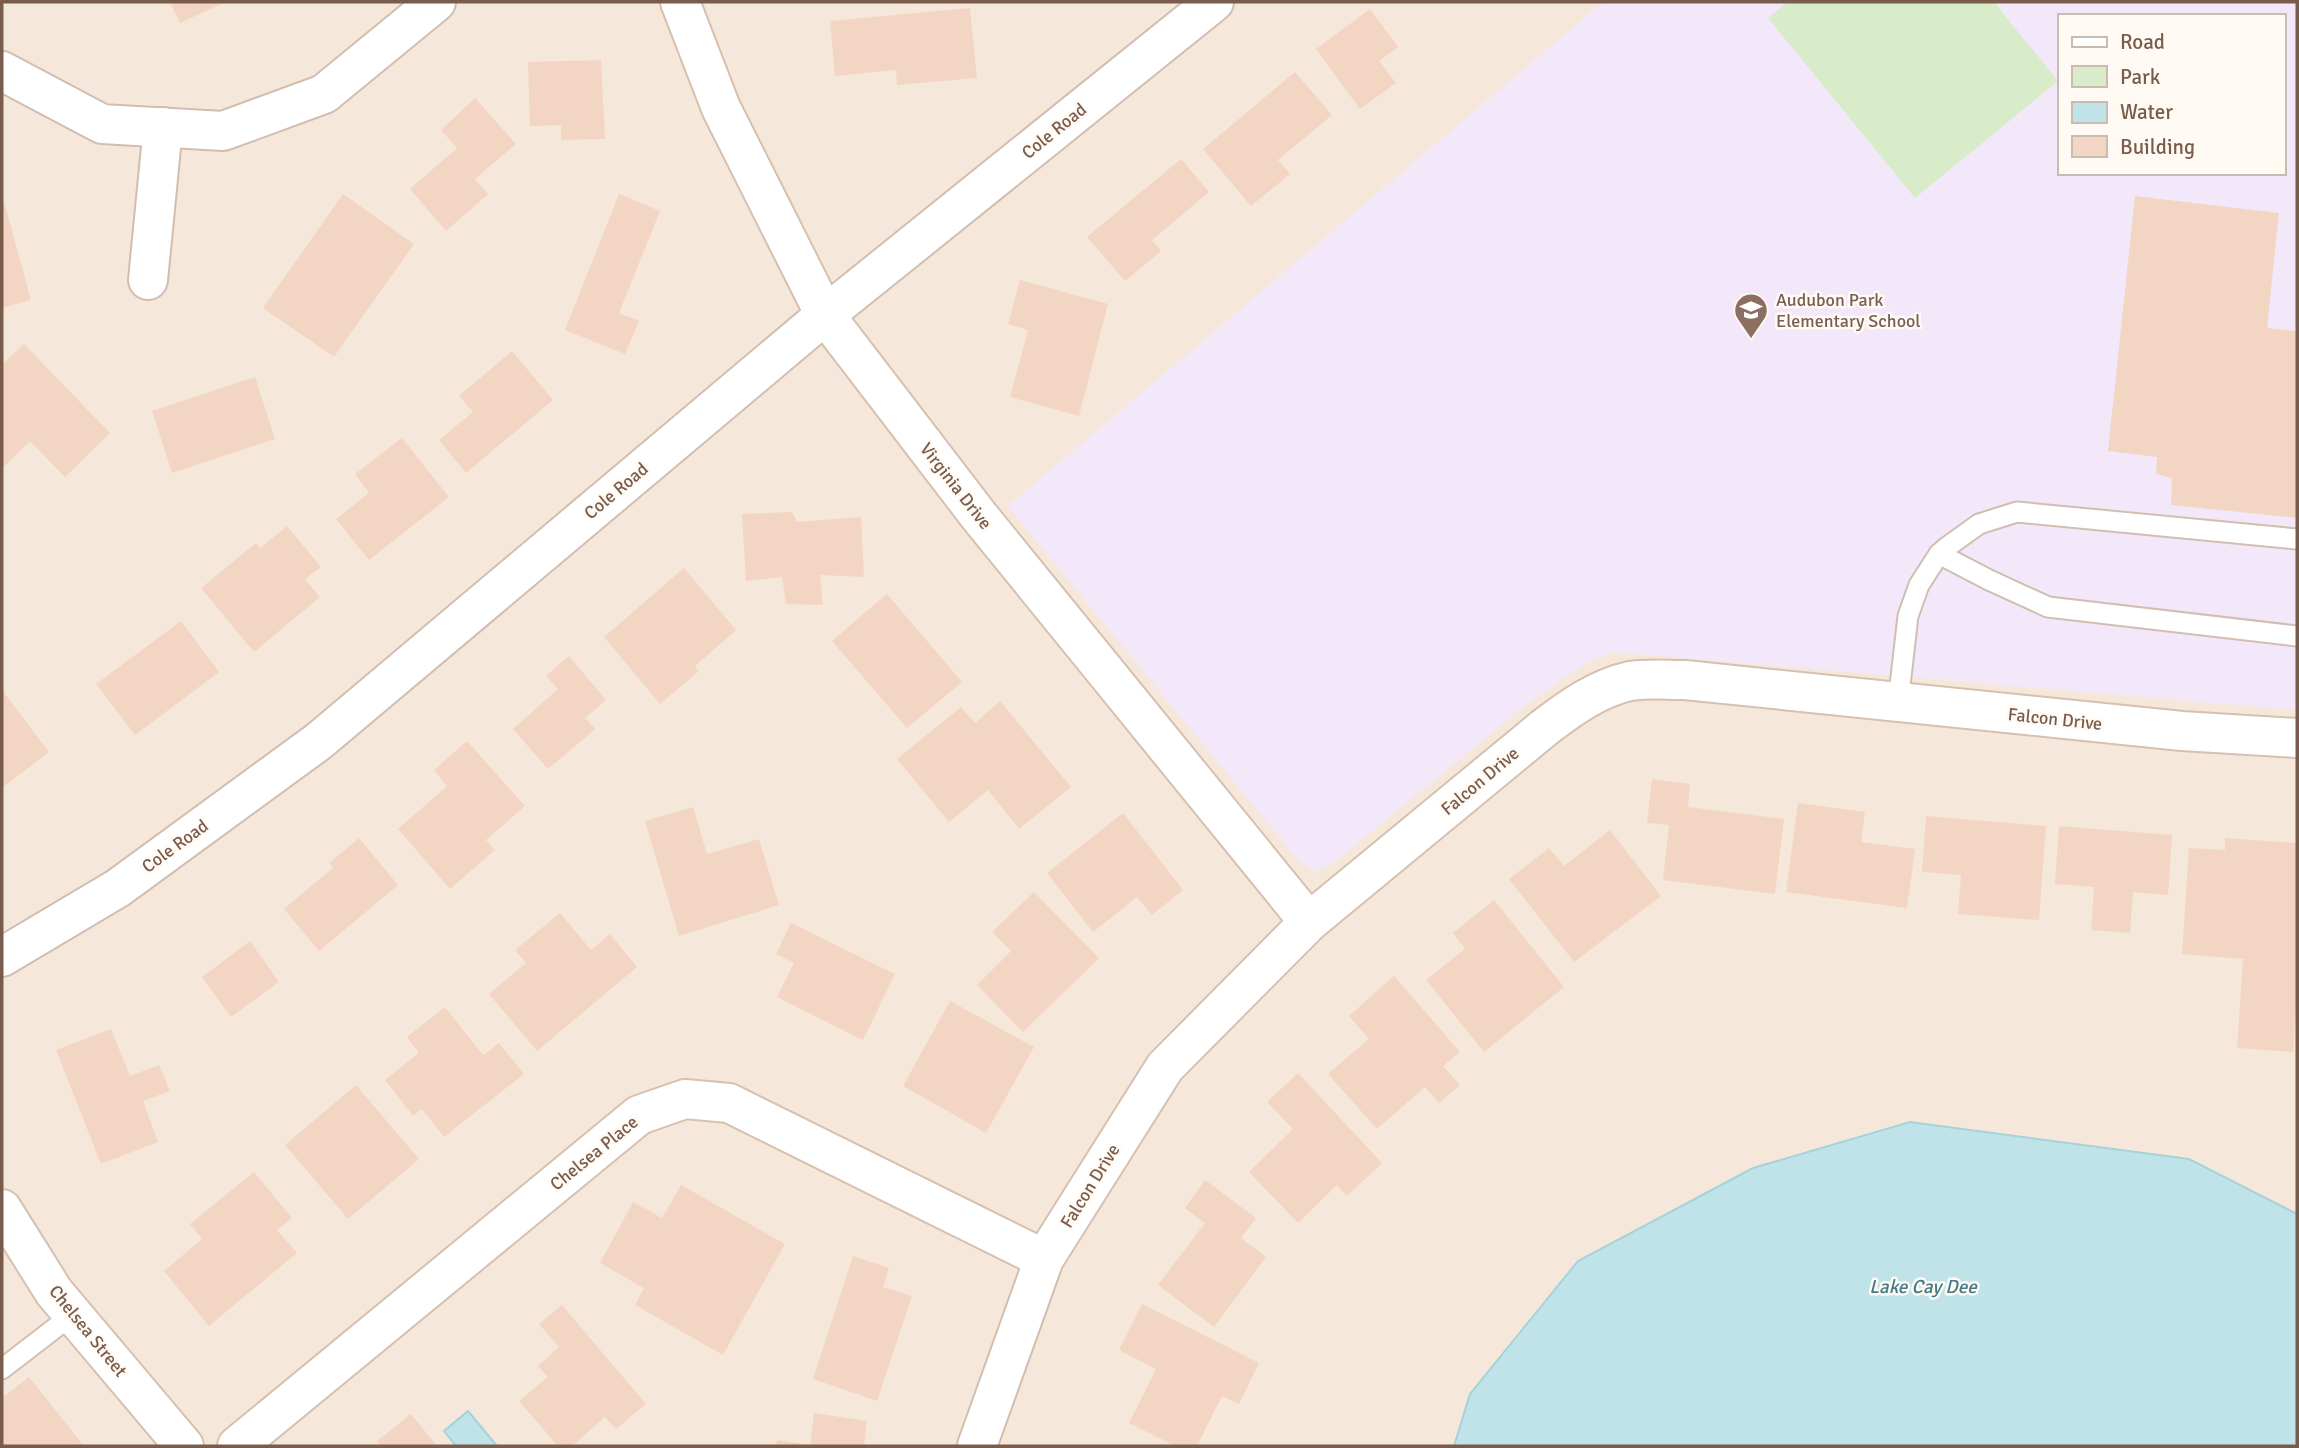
<svg xmlns="http://www.w3.org/2000/svg" width="2299" height="1448" font-family="Signika,sans-serif">
<style>
.residential{fill:#f5e8da;fill-rule:evenodd}
.education{fill:#f3e8fa;fill-rule:evenodd}
.green{fill:#d8ecc9}
.water{fill:#bfe3e8;stroke:#a5d3da;stroke-width:2}
.building{fill:#f3d5c3}
.lines{fill:none;stroke-linecap:round;stroke-linejoin:round}
.lane-casing{stroke:#d1beb0;stroke-width:23}
.street-casing{stroke:#d1beb0;stroke-width:42}
.secondary-casing{stroke:#d6c0b0;stroke-width:42}
.lane{stroke:#fff;stroke-width:19}
.street{stroke:#fff;stroke-width:38}
.secondary{stroke:#fff;stroke-width:38}
.labels{text-anchor:middle;stroke-width:5;stroke-linejoin:round;paint-order:stroke}
.street-label{font-size:18px;fill:#7a5c4d;stroke:#fffaf3}
.education-label{font-size:18px;fill:#785e54;stroke:#fffaf3;text-anchor:start}
.water-label{font-size:19px;font-style:italic;fill:#437c86;stroke:#fffaf3}
</style>
<rect width="100%" height="100%" fill="#fdf6ec"/>
<path class="residential" d="M2,2H2297V1446H2ZM2059,16H2283V173H2059Z"/>
<path class="education" d="M1603,2H2297V710L1611,652L1585,664L1528,703L1332,864L1315,872L1299,861L1008,506ZM2059,16H2283V173H2059Z"/>
<polygon class="green" points="1788,2 1994,2 2058,81 1915,198 1768,18"/>
<g class="water">
<polygon points="1910,1122 2189,1159 2297,1214 2297,1446 1454,1446 1470,1394 1578,1261 1753,1168"/>
<polygon points="468,1411 497,1446 456,1446 444,1431"/>
</g>
<g class="building">
<polygon points="170,2 226,2 180,23"/>
<polygon points="970,8 977,78 897,85 896,70 835,76 830,21"/>
<polygon points="1370,9 1398,47 1379,61 1396,83 1360,109 1316,49"/>
<polygon points="601,60 605,139 561,140 561,125 530,126 528,62"/>
<polygon points="1295,72 1332,115 1278,160 1290,174 1251,206 1203,149"/>
<polygon points="475,98 516,144 475,179 488,194 446,231 410,189 457,148 441,130"/>
<polygon points="1181,159 1209,192 1152,240 1161,251 1125,281 1087,237"/>
<polygon points="343,194 414,244 334,357 263,308"/>
<polygon points="619,194 660,211 619,313 639,321 625,354 565,330"/>
<polygon points="2135,196 2279,213 2267,328 2297,331 2297,518 2171,505 2172,478 2156,474 2157,457 2108,451"/>
<polygon points="3,198 31,300 2,308 2,199"/>
<polygon points="1020,280 1108,304 1079,416 1010,397 1028,330 1008,324"/>
<polygon points="24,344 110,433 65,477 30,441 5,466 2,463 2,365"/>
<polygon points="512,351 553,400 466,473 439,440 473,412 459,396"/>
<polygon points="255,377 275,439 172,473 152,411"/>
<polygon points="402,438 449,497 369,560 336,519 369,493 355,474"/>
<polygon points="792,512 797,522 861,517 864,577 820,575 823,605 786,604 782,577 746,581 742,514"/>
<polygon points="287,526 321,567 305,579 320,597 254,652 201,588 256,543 260,548"/>
<polygon points="684,568 736,630 695,666 699,671 660,704 604,637"/>
<polygon points="887,594 962,682 907,728 832,641"/>
<polygon points="181,621 219,672 135,735 96,684"/>
<polygon points="569,656 606,700 585,718 595,729 548,769 513,729 558,689 546,676"/>
<polygon points="2,690 49,752 2,788"/>
<polygon points="1000,701 1071,787 1019,829 988,790 949,822 897,759 961,707 975,723"/>
<polygon points="467,741 525,806 486,840 495,850 450,889 398,829 447,786 434,770"/>
<polygon points="1652,779 1690,784 1688,807 1784,819 1775,894 1663,880 1669,825 1647,823"/>
<polygon points="1798,803 1865,812 1861,842 1915,849 1907,908 1786,892"/>
<polygon points="693,807 707,854 759,839 779,905 679,936 645,821"/>
<polygon points="1123,813 1183,890 1152,915 1137,897 1093,932 1047,873"/>
<polygon points="1926,816 2046,826 2039,920 1958,914 1961,875 1922,872"/>
<polygon points="2059,826 2172,835 2168,895 2133,892 2130,933 2091,930 2094,887 2055,884"/>
<polygon points="1610,830 1661,896 1574,962 1509,879 1549,848 1564,866"/>
<polygon points="359,838 398,885 319,951 284,909 333,868 329,863"/>
<polygon points="2225,838 2297,843 2297,993 2293,1052 2237,1048 2243,959 2182,954 2189,848 2225,850"/>
<polygon points="1034,892 1099,958 1023,1032 977,985 1011,951 992,932"/>
<polygon points="1494,900 1564,987 1484,1052 1426,980 1465,949 1453,933"/>
<polygon points="560,913 591,950 610,934 637,967 537,1051 489,994 526,963 515,950"/>
<polygon points="791,923 895,974 863,1040 777,997 794,963 776,954"/>
<polygon points="250,941 279,982 231,1017 202,977"/>
<polygon points="1394,976 1460,1052 1443,1066 1460,1085 1439,1103 1425,1087 1377,1129 1328,1074 1369,1039 1349,1016"/>
<polygon points="950,1001 1034,1047 986,1133 903,1086"/>
<polygon points="445,1007 483,1055 499,1043 524,1074 444,1137 422,1109 413,1116 385,1080 419,1053 407,1037"/>
<polygon points="111,1029 130,1076 159,1065 170,1091 143,1101 158,1142 101,1164 56,1050"/>
<polygon points="1298,1073 1382,1163 1347,1196 1337,1185 1298,1223 1249,1172 1293,1129 1267,1102"/>
<polygon points="356,1085 419,1159 348,1219 285,1145"/>
<polygon points="254,1172 292,1218 277,1230 297,1253 209,1326 164,1271 202,1239 190,1224"/>
<polygon points="1205,1180 1256,1218 1241,1238 1266,1257 1214,1327 1158,1285 1205,1223 1185,1208"/>
<polygon points="681,1185 785,1244 723,1355 635,1305 644,1288 600,1263 633,1202 662,1218"/>
<polygon points="853,1256 889,1268 883,1287 912,1296 877,1401 813,1379"/>
<polygon points="1142,1304 1259,1363 1239,1404 1222,1396 1197,1446 1175,1446 1129,1423 1156,1369 1119,1350"/>
<polygon points="562,1305 646,1404 616,1429 605,1417 572,1446 558,1446 519,1401 548,1377 538,1366 559,1347 539,1324"/>
<polygon points="29,1377 84,1446 2,1446 2,1398"/>
<polygon points="814,1413 867,1421 864,1446 810,1446"/>
<polygon points="411,1414 437,1446 381,1446 377,1441"/>
<polygon points="777,1440 808,1445 808,1446 776,1446"/>
</g>
<g class="lines">
<g class="lane-casing">
<g id="lane">
<polyline points="1939,554 1989,580 2048,607 2297,636"/>
<polyline points="1898,703 1908,616 1919,585 1939,554 1947,547 1979,524 2017,512 2297,539"/>
<polyline points="2,1369 72,1315"/>
</g>
</g>
<g class="street-casing">
<g id="street">
<polyline points="2,71 102,124 223,131 324,94 436,2"/>
<polyline points="148,280 163,127"/>
<polyline points="2,957 118,888 319,741 825,315 1214,2"/>
<polyline points="977,1446 1044,1259"/>
</g>
</g>
<g class="secondary-casing">
<g id="secondary">
<polyline points="680,2 721,108 825,315 979,516 1309,922"/>
<polyline points="2,1209 54,1292 184,1446"/>
<path d="M237,1446L639,1115L685,1099L729,1103L1044,1259L1165,1067L1309,922L1544,728C1570,708 1598,688 1630,681C1648,678 1667,680 1685,680L2182,731L2297,738"/>
</g>
</g>
<use href="#lane" class="lane"/>
<use href="#street" class="street"/>
<use href="#secondary" class="secondary"/>
</g>
<defs>
<g id="school-pin" transform="scale(1.75)"><path d="M0 17L-7.5 6A9.5 9.5 0 1 1 7.5 6Z" fill="#8d6e63" stroke="#fffaf3"/><path d="M0-5L7-2L0 1L-7-2ZM-4 1L0 2.5L4 1V4Q0 6-4 4Z" fill="#fff"/></g>
</defs>
<g fill-rule="evenodd">
<use href="#school-pin" x="1751" y="310"/>
</g>
<g class="labels">
<g class="street-label">
<text transform="translate(1054 131) rotate(-39)" y="6">Cole Road</text>
<text transform="translate(956 486) rotate(52)" y="6">Virginia Drive</text>
<text transform="translate(616 491) rotate(-40)" y="6">Cole Road</text>
<text transform="translate(2055 719) rotate(6)" y="6">Falcon Drive</text>
<text transform="translate(1480 781) rotate(-40)" y="6">Falcon Drive</text>
<text transform="translate(175 846) rotate(-36)" y="6">Cole Road</text>
<text transform="translate(594 1153) rotate(-39)" y="6">Chelsea Place</text>
<text transform="translate(1090 1186) rotate(-58)" y="6">Falcon Drive</text>
<text transform="translate(88 1331) rotate(51)" y="6">Chelsea Street</text>
</g>
<g class="education-label">
<text x="1776" y="306">Audubon Park<tspan x="1776" dy="21">Elementary School</tspan></text>
</g>
<g class="water-label">
<text x="1923" y="1293">Lake Cay Dee</text>
</g>
</g>
<rect width="2299" height="1448" fill="none" stroke="#7a5c4d" stroke-width="7"/>
<rect x="2058" y="14" width="228" height="161" fill="#fffaf3" stroke="#cabbb1" stroke-width="2"/>
<rect x="2072" y="37" width="35" height="10" fill="#ffffff" stroke="#cabbb1" stroke-width="2"/>
<text x="2120" y="49" font-size="21" fill="#7a5c4d">Road</text>
<rect x="2072" y="66" width="35" height="21" fill="#d8ecc9" stroke="#cabbb1" stroke-width="2"/>
<text x="2120" y="84" font-size="21" fill="#7a5c4d">Park</text>
<rect x="2072" y="102" width="35" height="21" fill="#bfe3e8" stroke="#cabbb1" stroke-width="2"/>
<text x="2120" y="119" font-size="21" fill="#7a5c4d">Water</text>
<rect x="2072" y="136" width="35" height="21" fill="#f3d5c3" stroke="#cabbb1" stroke-width="2"/>
<text x="2120" y="154" font-size="21" fill="#7a5c4d">Building</text>
</svg>
